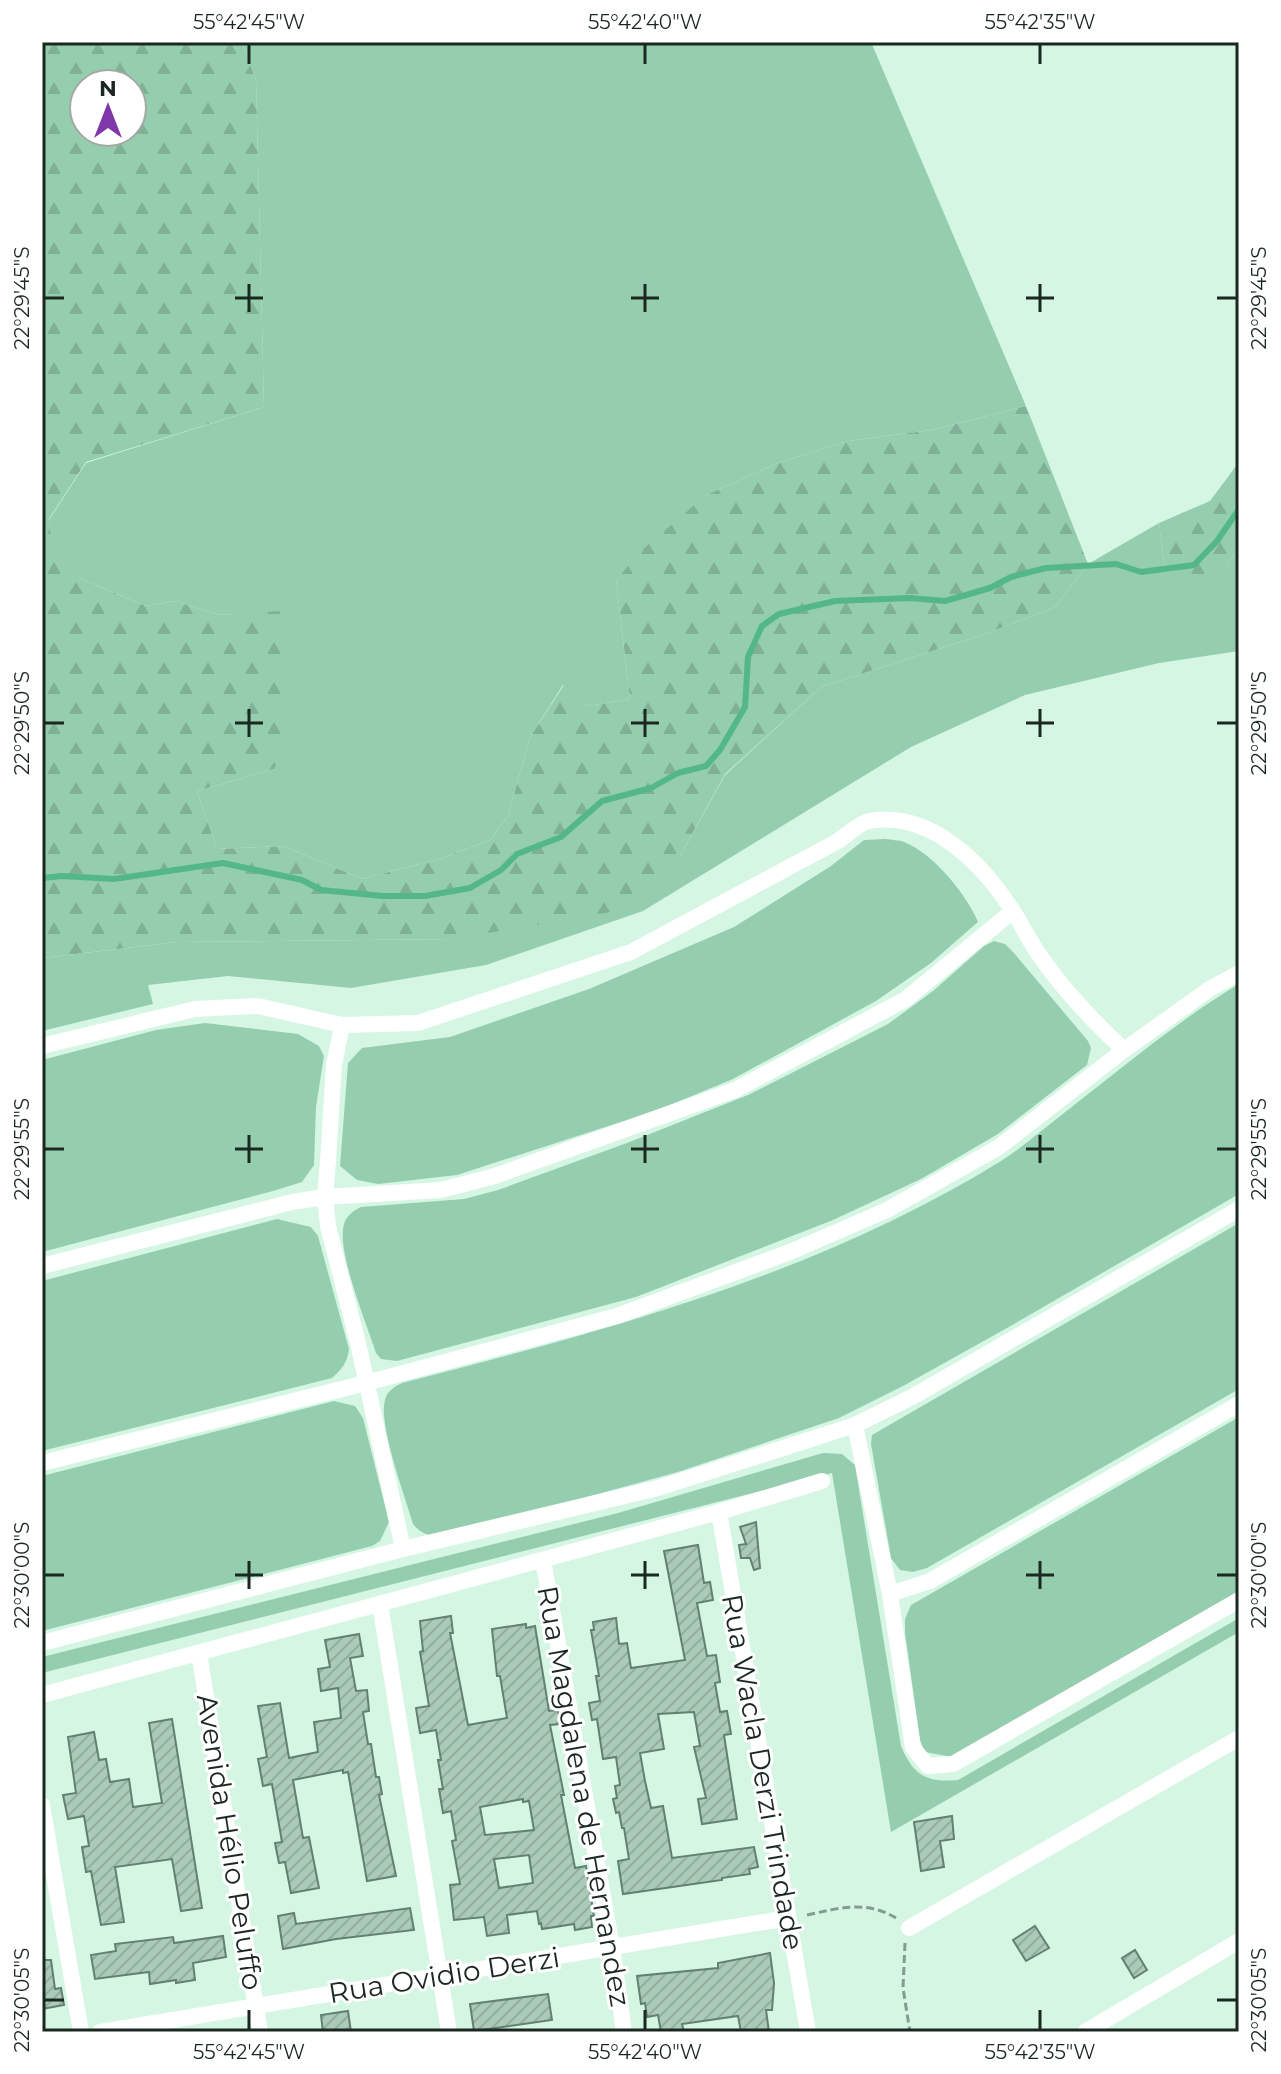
<svg xmlns="http://www.w3.org/2000/svg" width="1281" height="2074" font-family="Montserrat,sans-serif">
<style>
.grass{fill:#95ceaf}
.forest{fill:url(#forest-firs);fill-rule:evenodd}
.lines{fill:none;stroke-linecap:round;stroke-linejoin:round}
.stream{stroke:#54b788;stroke-width:6}
.building{fill:url(#building-hatch);stroke:#628170;stroke-width:2;fill-rule:evenodd}
.path{stroke:#849c8f;stroke-width:3;stroke-dasharray:8 4;stroke-linecap:butt}
.minor{stroke:#fff;stroke-width:16}
.ticks{fill:none;stroke:#1b2821;stroke-width:3}
.labels{text-anchor:middle;stroke-width:6;stroke-linejoin:round;paint-order:stroke}
.street-label{font-size:28px;fill:#1b2821;stroke:#fff}
.neatline{fill:none;stroke:#1b2821;stroke-width:3}
.ticks-label{font-size:20px;text-anchor:middle;fill:#1b2821}
</style>
<defs>
<pattern id="forest-firs" width="22" height="20" patternUnits="userSpaceOnUse" patternTransform="scale(2)"><rect width="22" height="20" fill="#95ceaf"/><path d="M5 1l3.5 6h-7zM16 11l3.5 6h-7z" fill="#80b196"/></pattern>
<pattern id="building-hatch" width="6" height="6" patternUnits="userSpaceOnUse" patternTransform="scale(2)"><rect width="6" height="6" fill="#abcbb9"/><path d="M-1 1l2-2M0 6l6-6M5 7l2-2" fill="none" stroke="#93ae9f"/></pattern>
</defs>
<rect width="100%" height="100%" fill="#d5f6e3"/>
<g class="grass">
<polygon points="242,42 871,42 1026,406 932,430 848,441 778,463 706,495 616,580 630,699 588,706 563,685 530,737 508,816 490,840 442,858 362,879 284,846 217,849 197,791 274,769 280,612 219,615 175,601 146,606 86,581 53,561 49,520 86,463 264,407 256,80"/>
<polygon points="1159,523 1165,570 1227,565 1239,547 1239,651 1159,663 1025,695 911,747 643,911 486,965 351,988 228,976 148,985 153,1004 42,1031 42,958 177,942 453,939 680,856 725,775 821,687 988,633 1055,607 1088,564"/>
<path d="M885,839C891,840 899,840 904,842C933,853 967,895 978,922L931,963L876,1001L733,1079L658,1110L457,1175L378,1184L357,1180L340,1166L348,1063L362,1048L450,1037L589,989L734,927L831,866L864,840Z"/>
<path d="M994,941L1005,944L1014,953L1088,1041L1091,1048L1087,1065L998,1134L921,1179L833,1220L636,1297L397,1361L381,1359L376,1353C367,1324 336,1251 344,1224C347,1215 353,1211 361,1207L464,1199L498,1190L627,1143L748,1095L888,1024L933,991L984,946Z"/>
<path d="M1239,984V1194L1007,1328L903,1386L839,1418L678,1472L452,1534C435,1536 424,1538 413,1524C405,1496 378,1425 385,1400C387,1391 394,1387 402,1383C609,1330 818,1274 1001,1161C1023,1147 1043,1129 1064,1113C1121,1069 1177,1021 1239,984Z"/>
<polygon points="205,1023 298,1034 319,1046 324,1056 316,1107 314,1165 302,1182 273,1191 42,1252 42,1060 156,1030"/>
<path d="M277,1219L311,1227L318,1236L349,1349C347,1363 342,1369 332,1378L42,1451V1281Z"/>
<polygon points="1239,1223 1239,1389 927,1568 913,1572 900,1570 891,1558 871,1444 872,1435"/>
<polygon points="334,1401 355,1406 363,1418 389,1522 380,1541 372,1546 42,1631 42,1476"/>
<polygon points="1239,1417 1239,1595 952,1757 925,1752 920,1740 905,1633 905,1619 911,1605"/>
<path d="M823,1453L842,1454L855,1465L901,1746C913,1775 927,1783 958,1780L1239,1618V1632L891,1832L832,1473L42,1673V1657L618,1513Z"/>
</g>
<g class="forest">
<path d="M42,42H242L256,80L264,407L86,462L49,519L54,561L86,581L146,606L175,601L219,615L280,611L291,740L274,769L197,791L217,849L284,846L362,879L442,858L490,840L508,816L530,737L564,685L588,706L630,699L616,580L642,550L706,495L778,463L848,441L932,430L1026,406L1088,564L1055,607L988,633L821,687L725,774L680,856L611,912L453,939L177,942L42,958ZM84,84H132V132H84Z"/>
<polygon points="1239,462 1239,547 1227,565 1201,582 1179,582 1165,570 1159,523 1210,501"/>
</g>
<g class="lines">
<polyline class="stream" points="42,878 62,876 114,879 223,863 302,880 321,890 383,896 425,896 470,888 501,870 517,854 561,837 602,801 651,788 678,773 706,766 720,750 745,707 748,657 762,626 779,614 835,601 910,598 945,601 990,588 1011,577 1046,568 1116,564 1141,572 1194,565 1217,541 1239,509"/>
</g>
<g class="building">
<polygon points="756,1522 760,1568 754,1570 750,1558 741,1558 739,1545 746,1544 740,1527"/>
<polygon points="698,1545 704,1583 710,1582 713,1600 697,1603 707,1656 716,1655 720,1682 715,1683 720,1712 727,1711 731,1734 724,1735 737,1819 702,1824 698,1799 706,1798 694,1747 700,1746 694,1712 658,1714 664,1749 640,1753 645,1781 651,1808 663,1806 672,1858 754,1847 758,1867 749,1869 750,1874 722,1878 722,1880 623,1894 618,1861 629,1859 624,1828 622,1828 619,1812 616,1813 613,1799 617,1798 615,1786 620,1785 616,1757 603,1759 597,1719 592,1720 589,1703 600,1701 596,1676 599,1676 591,1630 594,1630 593,1622 616,1618 619,1644 627,1643 631,1668 685,1660 664,1551"/>
<path d="M451,1616L453,1633H450L468,1725L507,1718L500,1676H497L492,1629L526,1624V1628L535,1626L549,1711L558,1710L560,1724L550,1725L564,1795H561L575,1868L586,1866L594,1916H591L592,1927L575,1930L574,1924L542,1929L541,1923L539,1924L537,1911L507,1915L509,1933L487,1936L484,1917L454,1920L450,1885L460,1884L452,1841L456,1840L451,1811L443,1813L439,1789H443L438,1760H441L436,1730L420,1733L416,1708L429,1706L420,1652L423,1651L420,1621ZM523,1799V1802L529,1801L534,1830L485,1835L480,1807ZM529,1855L533,1883L499,1888L494,1859Z"/>
<polygon points="359,1634 363,1656 350,1658 356,1691 367,1690 369,1711 363,1712 368,1744 371,1744 376,1777 379,1777 382,1794 379,1795 396,1876 367,1881 348,1772 343,1773 343,1770 293,1780 303,1838 309,1837 319,1888 291,1893 285,1862 279,1863 275,1843 282,1842 272,1784 263,1786 258,1759 267,1757 258,1706 280,1703 289,1758 318,1752 314,1722 341,1718 338,1688 321,1691 318,1669 330,1667 325,1640"/>
<polygon points="172,1719 202,1908 181,1911 172,1859 115,1867 124,1922 101,1925 91,1871 86,1872 82,1847 89,1846 84,1816 68,1819 63,1795 76,1793 68,1737 94,1732 99,1760 106,1759 110,1782 129,1779 133,1807 162,1803 149,1723"/>
<polygon points="952,1816 954,1839 940,1841 944,1867 921,1871 914,1822"/>
<polygon points="410,1908 414,1930 336,1939 283,1949 278,1916 294,1913 296,1924"/>
<polygon points="1035,1926 1049,1948 1026,1961 1013,1940"/>
<polygon points="223,1936 226,1957 193,1963 195,1980 176,1983 176,1980 150,1984 149,1972 95,1979 91,1955 116,1951 115,1944 173,1937 174,1943"/>
<polygon points="1135,1950 1147,1970 1134,1978 1122,1958"/>
<polygon points="770,1953 774,1983 772,2010 766,2010 769,2032 741,2032 738,2016 682,2024 684,2032 661,2032 658,2015 647,2017 645,2003 641,2004 637,1976 718,1968 718,1963"/>
<polygon points="42,1960 51,1960 55,1989 61,1988 64,2005 42,2009"/>
<polygon points="548,1994 552,2020 474,2031 470,2004"/>
<polygon points="348,2011 351,2032 323,2032 321,2015"/>
</g>
<g class="lines">
<g class="path">
<path d="M807,1915C839,1908 866,1900 896,1918"/>
<polyline points="905,1943 903,1988 910,2032"/>
</g>
<g class="minor">
<polyline points="342,1025 334,1065 328,1161 325,1197 328,1226 358,1343 403,1549"/>
<path d="M42,1046L195,1009L258,1006L342,1025L418,1023L631,952L838,841C847,835 859,823 869,821C931,810 984,865 1014,913C1022,925 1028,938 1036,950C1060,987 1092,1020 1124,1050"/>
<polyline points="42,1266 292,1202 325,1197 441,1190 495,1176 735,1090 906,999 1013,911"/>
<polyline points="855,1425 890,1594 913,1748 928,1766 953,1764 1239,1600"/>
<polyline points="42,1463 366,1383 617,1316 790,1252 887,1210 999,1147 1124,1050 1211,988 1239,973"/>
<polyline points="719,1512 808,2032"/>
<polyline points="543,1560 612,1947 624,2032"/>
<polyline points="890,1594 930,1581 1239,1404"/>
<polyline points="380,1604 449,2032"/>
<polyline points="42,1643 403,1549 658,1488 855,1425 912,1397 1239,1209"/>
<polyline points="199,1653 260,2032"/>
<polyline points="42,1695 719,1512 822,1481"/>
<polyline points="42,1805 81,2032"/>
<polyline points="909,1928 1239,1738"/>
<polyline points="100,2032 788,1918"/>
<polyline points="1085,2032 1239,1941"/>
</g>
</g>
<path class="ticks" d="M249,44V64M645,44V64M1040,44V64M249,284V312M645,284V312M1040,284V312M44,298H64M235,298H263M631,298H659M1026,298H1054M1217,298H1237M249,709V737M645,709V737M1040,709V737M44,723H64M235,723H263M631,723H659M1026,723H1054M1217,723H1237M249,1135V1163M645,1135V1163M1040,1135V1163M44,1149H64M235,1149H263M631,1149H659M1026,1149H1054M1217,1149H1237M249,1561V1589M645,1561V1589M1040,1561V1589M44,1575H64M235,1575H263M631,1575H659M1026,1575H1054M1217,1575H1237M44,2000H64M1217,2000H1237M249,2010V2030M645,2010V2030M1040,2010V2030"/>
<g class="labels">
<g class="street-label">
<text transform="translate(763 1772) rotate(80)" y="10">Rua Wacla Derzi Trindade</text>
<text transform="translate(584 1796) rotate(80)" y="10">Rua Magdalena de Hernandez</text>
<text transform="translate(230 1842) rotate(81)" y="10">Avenida Hélio Peluffo</text>
<text transform="translate(444 1975) rotate(-9)" y="10">Rua Ovidio Derzi</text>
</g>
</g>
<rect width="1281" height="2074" fill="none" stroke="#ffffff" stroke-width="88"/>
<g transform="translate(108 108)"><circle r="38" fill="#ffffff" stroke="#a4a9a6" stroke-width="2"/>
<path d="M0-6L14 30L0 20L-14 30Z" fill="#8037aa"/>
<text y="-12" font-size="22" font-weight="bold" text-anchor="middle" fill="#1b2821">N</text>
</g>
<rect x="44" y="44" width="1193" height="1986" class="neatline"/>
<g class="ticks-label">
<text x="249" y="29">55°42'45"W</text>
<text x="645" y="29">55°42'40"W</text>
<text x="1040" y="29">55°42'35"W</text>
<text transform="translate(22 298) rotate(-90)" y="7">22°29'45"S</text>
<text transform="translate(1259 298) rotate(-90)" y="7">22°29'45"S</text>
<text transform="translate(22 723) rotate(-90)" y="7">22°29'50"S</text>
<text transform="translate(1259 723) rotate(-90)" y="7">22°29'50"S</text>
<text transform="translate(22 1149) rotate(-90)" y="7">22°29'55"S</text>
<text transform="translate(1259 1149) rotate(-90)" y="7">22°29'55"S</text>
<text transform="translate(22 1575) rotate(-90)" y="7">22°30'00"S</text>
<text transform="translate(1259 1575) rotate(-90)" y="7">22°30'00"S</text>
<text transform="translate(22 2000) rotate(-90)" y="7">22°30'05"S</text>
<text transform="translate(1259 2000) rotate(-90)" y="7">22°30'05"S</text>
<text x="249" y="2059">55°42'45"W</text>
<text x="645" y="2059">55°42'40"W</text>
<text x="1040" y="2059">55°42'35"W</text>
</g>
</svg>
